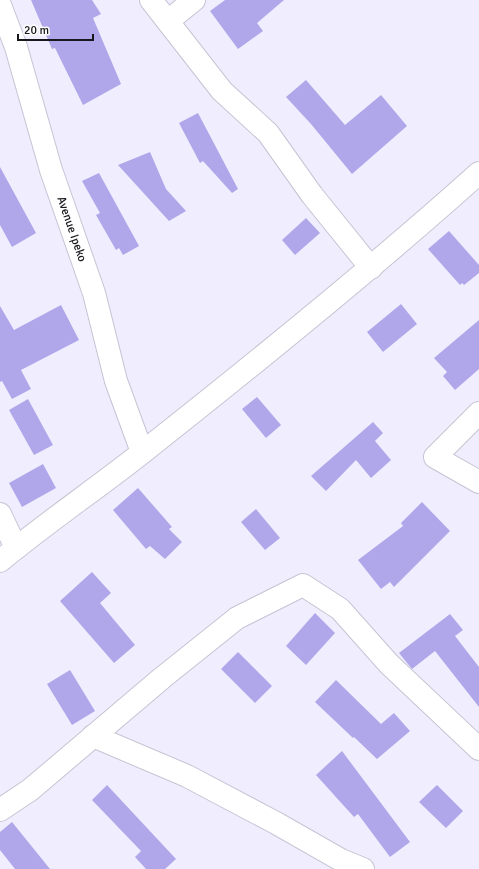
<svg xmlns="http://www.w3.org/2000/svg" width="479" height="869" font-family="Signika,sans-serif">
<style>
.building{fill:#b0a7ea}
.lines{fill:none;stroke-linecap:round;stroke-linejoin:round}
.minor-casing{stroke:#c6c4d3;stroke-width:24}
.minor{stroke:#fff;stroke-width:22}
.labels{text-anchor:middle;stroke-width:3;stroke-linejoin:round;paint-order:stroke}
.street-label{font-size:12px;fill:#17171c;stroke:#fdfdfd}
</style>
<rect width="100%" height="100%" fill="#f0eefe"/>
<g class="building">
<polygon points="31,0 92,0 101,14 93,18 121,84 83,105 55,48 52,49"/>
<polygon points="225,0 284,0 257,23 263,31 238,49 210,11"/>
<polygon points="306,80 345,125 381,95 407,126 352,174 311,124 286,97"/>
<polygon points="198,113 238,189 232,193 203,161 200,163 179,123"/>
<polygon points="150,152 166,189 186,211 169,221 118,165"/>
<polygon points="0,167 36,233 12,247 0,225"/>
<polygon points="99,173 139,246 123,255 119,248 116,250 96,215 100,213 82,181"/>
<polygon points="306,218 320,233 295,255 282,240"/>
<polygon points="449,231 479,265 479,273 464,285 462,283 460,285 428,249"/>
<polygon points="401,304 417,324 383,352 367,332"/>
<polygon points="61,305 79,340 21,370 31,389 12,399 2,381 0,382 0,306 14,330"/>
<polygon points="479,320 479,369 455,390 443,376 447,372 434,358"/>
<polygon points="257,397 281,425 266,438 242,409"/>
<polygon points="28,399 53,445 34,455 9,410"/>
<polygon points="373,422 383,433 375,441 391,460 371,478 356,460 326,491 311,476"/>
<polygon points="43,464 56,488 22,507 9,483"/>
<polygon points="138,488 172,527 169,529 182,542 165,559 150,546 146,549 113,510"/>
<polygon points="422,502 450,531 394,587 390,582 381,589 358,560 403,526 401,523"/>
<polygon points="256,509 280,538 265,550 241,522"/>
<polygon points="92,572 111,593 100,603 135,645 114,663 60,601"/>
<polygon points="315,613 335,633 306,665 286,646"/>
<polygon points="450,614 463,630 455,636 479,667 479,707 435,651 412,669 399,653"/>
<polygon points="238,652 272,686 255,703 221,669"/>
<polygon points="70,670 95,711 72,725 47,684"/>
<polygon points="336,680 381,724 394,713 410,731 377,759 354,737 353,738 315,702"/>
<polygon points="342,751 410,842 390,857 358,814 354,817 316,775"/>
<polygon points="107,785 176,859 165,869 146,869 135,857 141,851 92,800"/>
<polygon points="437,785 463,811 446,828 419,802"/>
<polygon points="12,822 50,869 15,869 0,850 0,832"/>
</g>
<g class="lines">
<g class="minor-casing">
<g id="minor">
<polyline points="151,0 222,91 268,133 312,195 371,268"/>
<polyline points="0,5 16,47 51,170 94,293 116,381 142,452"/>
<polyline points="168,21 194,0"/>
<polyline points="479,413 435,457 479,482"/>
<polyline points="0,514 16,548"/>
<path d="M0,561C46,523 96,489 143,452C257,362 371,270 479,173"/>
<polyline points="93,736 187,776 276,823 341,860 363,869"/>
<polyline points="0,810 30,790 162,678 237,618 303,585 340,609 389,664 479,749"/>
</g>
</g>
<use href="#minor" class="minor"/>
</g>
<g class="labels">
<g class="street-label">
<text transform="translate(72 229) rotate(71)" y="4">Avenue Ipeko</text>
</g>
</g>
<path d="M18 34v6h75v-6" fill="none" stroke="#17171c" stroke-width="2"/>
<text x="24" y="34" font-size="12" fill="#17171c" stroke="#fdfdfd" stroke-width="3" paint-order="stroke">20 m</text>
</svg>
